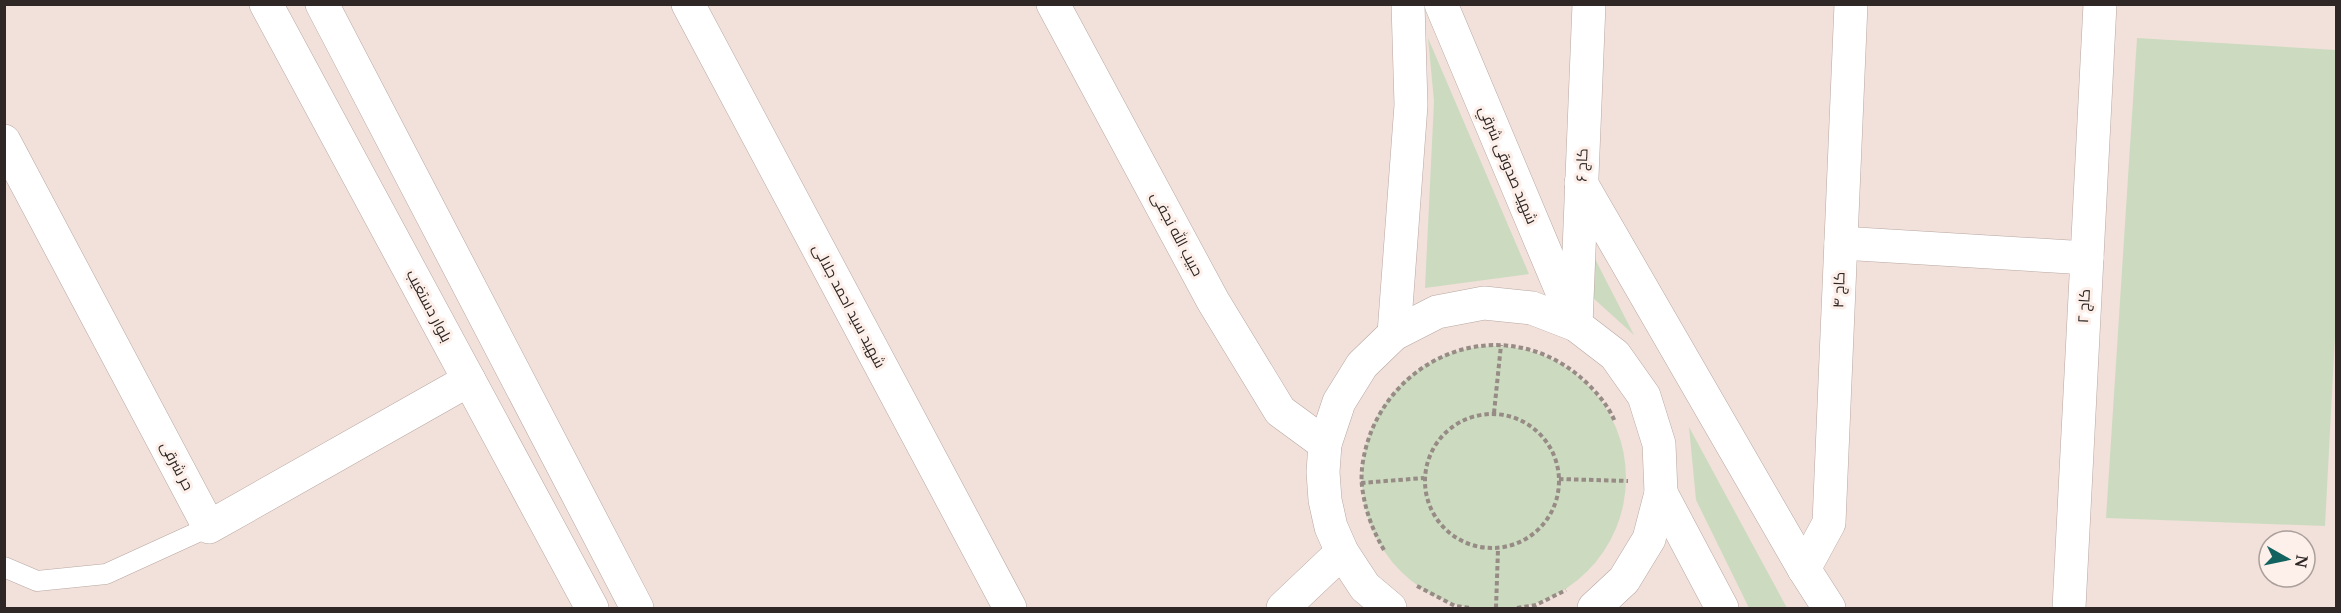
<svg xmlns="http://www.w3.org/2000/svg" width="2341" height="613" font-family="'Noto Serif',Cairo,serif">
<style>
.green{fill:#ccdbc0}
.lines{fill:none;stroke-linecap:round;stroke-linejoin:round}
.lane-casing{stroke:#b8a7a1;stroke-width:21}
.street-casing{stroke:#b8a7a1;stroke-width:34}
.secondary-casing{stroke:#b8a7a1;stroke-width:34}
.path{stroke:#978b86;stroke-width:4;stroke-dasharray:4.5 3;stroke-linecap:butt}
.lane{stroke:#fff;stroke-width:20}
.street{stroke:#fff;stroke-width:33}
.secondary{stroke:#fff;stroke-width:33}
.labels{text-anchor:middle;stroke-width:6;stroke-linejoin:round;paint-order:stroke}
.street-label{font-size:15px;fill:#2e2725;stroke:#fdefe9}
</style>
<rect width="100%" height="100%" fill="#f2e1da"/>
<g class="green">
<polygon points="1428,38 1529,274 1425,288 1434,101"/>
<polygon points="2137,38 2336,50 2336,318 2325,526 2106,518"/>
<polygon points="1592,253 1634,335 1592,297"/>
<circle cx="1494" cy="478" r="132"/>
<polygon points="1689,427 1787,608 1749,608 1696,500"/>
</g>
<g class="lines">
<g class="lane-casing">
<polyline id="lane" points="4,567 37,581 106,574 209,527"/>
</g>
<g class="street-casing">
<g id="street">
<polyline points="688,4 1010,608"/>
<polyline points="1053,4 1213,301 1280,411 1325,444"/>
<polyline points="4,141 209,527 469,380"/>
<polyline points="1581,183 1804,569 1829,608"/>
<polyline points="1841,243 2087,258"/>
<polyline points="1576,325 1589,4"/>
<polyline points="1804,569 1829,523 1851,4"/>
<polyline points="2069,608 2100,4"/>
</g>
</g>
<g class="secondary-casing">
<g id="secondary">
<polyline points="266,4 592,608"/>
<polyline points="322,4 637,608"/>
<polyline points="1441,4 1576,325"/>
<polyline points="1394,334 1411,105 1408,4"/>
<polyline points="1661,493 1722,608"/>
<polyline points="1283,608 1342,552"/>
<polyline points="1390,608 1365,587 1342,552 1331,527 1325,500 1323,472 1325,444 1339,402 1362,365 1394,334 1437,312 1484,303 1532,308 1576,325 1615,355 1644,396 1659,444 1661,493 1649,539 1624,580 1594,608"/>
</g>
</g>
<g class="path">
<polyline points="1494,413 1501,345"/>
<circle cx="1492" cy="481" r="67"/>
<polyline points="1559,479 1628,481"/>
<polyline points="1361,483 1424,478"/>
<path d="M1384,550C1372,529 1365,510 1362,486C1360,468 1365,448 1371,432C1405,348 1507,316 1579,376C1593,388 1608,404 1615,422"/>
<polyline points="1417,586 1455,606 1471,608"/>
<polyline points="1496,608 1498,549"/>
<polyline points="1517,608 1536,605 1566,590"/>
</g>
<use href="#lane" class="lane"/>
<use href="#street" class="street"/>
<use href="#secondary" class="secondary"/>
</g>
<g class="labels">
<g class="street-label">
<text transform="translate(1508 165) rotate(67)" y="5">شهید صدوقی شرقي</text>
<text transform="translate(1582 165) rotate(-88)" y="5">کاج ۶</text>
<text transform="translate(1177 234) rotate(62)" y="5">حبیب الله نجفی</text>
<text transform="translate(1839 290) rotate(-88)" y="5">کاج ۴</text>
<text transform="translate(429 306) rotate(62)" y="5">بلوار دستغیب</text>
<text transform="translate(849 306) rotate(62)" y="5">شهید سید احمد جلالی</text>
<text transform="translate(2084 306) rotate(-87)" y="5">کاج ۲</text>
<text transform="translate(177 466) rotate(62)" y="5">حر شرقی</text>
</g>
</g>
<rect width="2341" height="613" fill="none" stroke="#2e2725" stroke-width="12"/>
<g transform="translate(2287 559) rotate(99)"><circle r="28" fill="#fdefe9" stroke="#aa9f9b" stroke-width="1.5"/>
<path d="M0-4.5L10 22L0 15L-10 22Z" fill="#12625f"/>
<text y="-9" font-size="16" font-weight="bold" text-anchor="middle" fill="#2e2725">N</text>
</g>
</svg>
